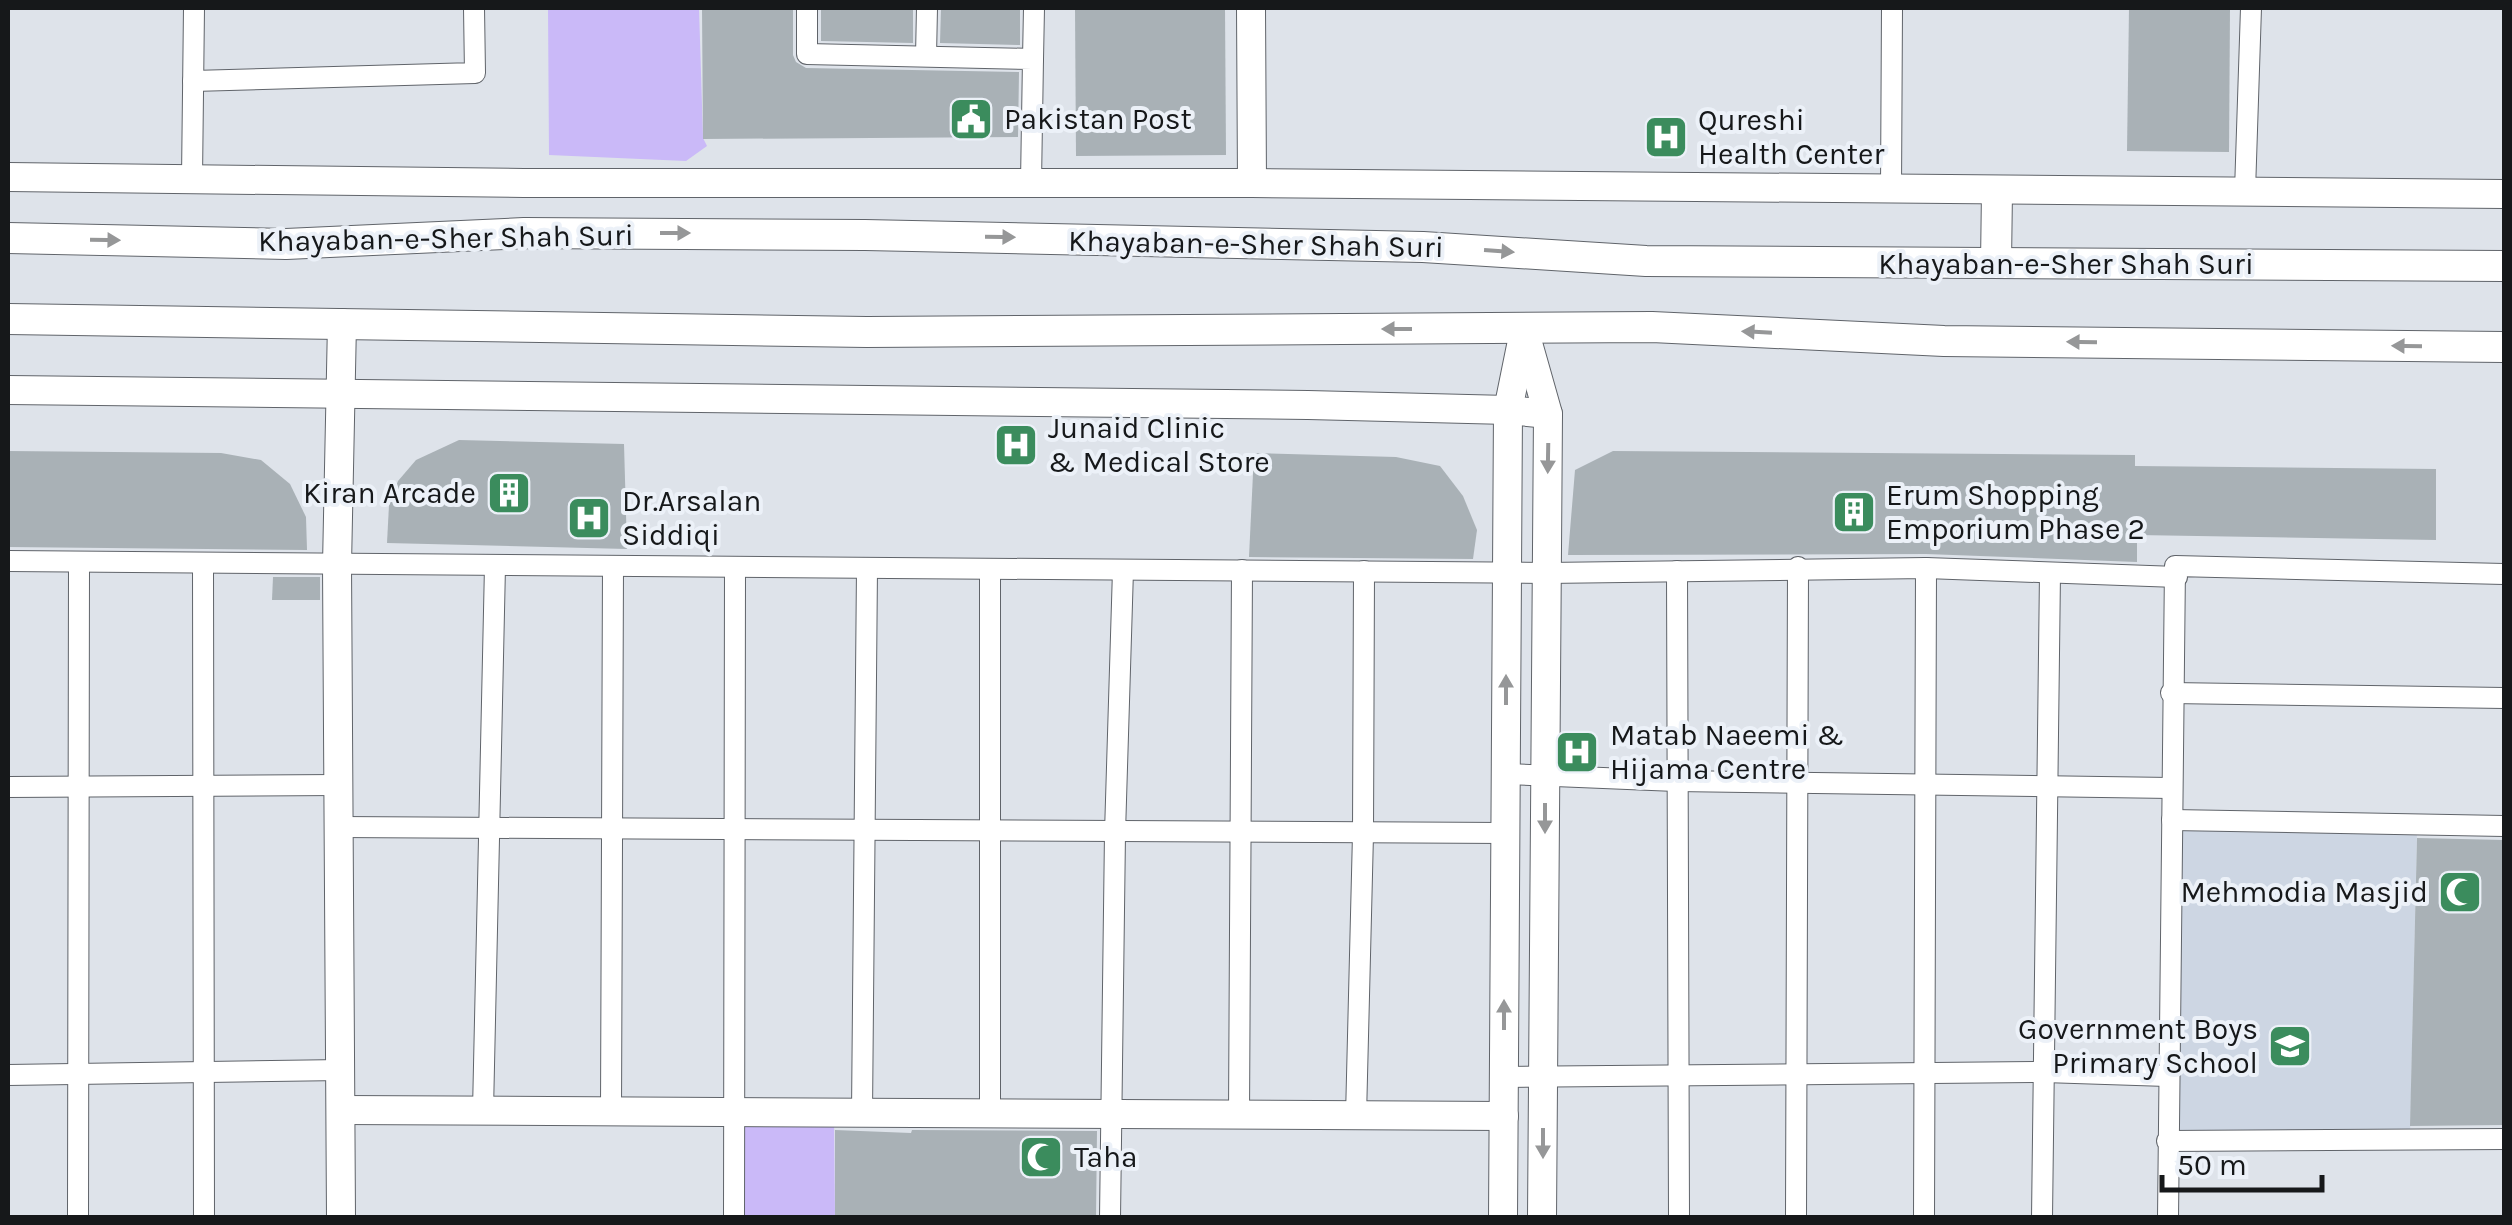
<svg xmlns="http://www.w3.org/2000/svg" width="2512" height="1225" font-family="Karla,sans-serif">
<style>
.built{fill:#cdd6e3}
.green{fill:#cab9f8}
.building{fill:#a9b1b6}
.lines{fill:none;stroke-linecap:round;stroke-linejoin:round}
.street-casing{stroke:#60646a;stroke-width:22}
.secondary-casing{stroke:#60646a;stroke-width:30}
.primary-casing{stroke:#60646a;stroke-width:32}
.street{stroke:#fff;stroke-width:20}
.secondary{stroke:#fff;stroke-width:28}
.primary{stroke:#fff;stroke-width:30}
.oneway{fill:#969798}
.labels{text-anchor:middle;stroke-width:8;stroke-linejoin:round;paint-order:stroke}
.poi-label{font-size:30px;fill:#16181a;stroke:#ecf1f8;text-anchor:start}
.street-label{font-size:30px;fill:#16181a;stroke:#ecf1f8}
</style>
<rect width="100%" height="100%" fill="#dee3ea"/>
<polygon class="built" points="2172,820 2417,830 2410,1138 2167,1141"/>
<g class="green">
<polygon points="548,8 699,8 703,138 707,146 686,161 549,155"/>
<polygon points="742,1117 834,1118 835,1217 742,1217"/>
</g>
<g class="building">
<polygon points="702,8 793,8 793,55 796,62 806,68 1019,72 1018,137 703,139"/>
<polygon points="821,8 913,8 913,43 821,41"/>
<polygon points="941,8 1020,8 1020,45 940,43"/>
<polygon points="1075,8 1225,8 1226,155 1076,156"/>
<polygon points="2129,8 2230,8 2229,152 2127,151"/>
<polygon points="459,440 624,444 627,549 387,543 389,505 398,481 416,460"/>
<polygon points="8,451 221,453 261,460 290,484 306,517 307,550 8,547"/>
<polygon points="1613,451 2135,455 2135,466 2436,469 2436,540 2137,535 2137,562 1926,554 1568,555 1575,470"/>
<polygon points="1254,453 1396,457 1440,466 1463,496 1477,530 1473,559 1249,557"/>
<polygon points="273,577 320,577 320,600 272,600"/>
<polygon points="2417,838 2504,840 2504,1125 2410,1126"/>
<polygon points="835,1130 911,1133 912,1130 1097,1131 1096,1218 835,1218"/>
</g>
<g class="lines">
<g class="street-casing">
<g id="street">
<polyline points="807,8 807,54 1033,59 1031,182"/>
<polyline points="926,56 927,8"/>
<polyline points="1033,59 1034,8"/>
<polyline points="193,81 475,73 474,8"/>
<polyline points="192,178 194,8"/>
<polyline points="1891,189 1892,8"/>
<polyline points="2245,191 2251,8"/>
<polyline points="8,561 1546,573 1926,568 2177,577"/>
<polyline points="203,563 204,1218"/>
<polyline points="990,569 990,1115"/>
<polyline points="1677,571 1679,1218"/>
<polyline points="2171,693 2504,698"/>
<polyline points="1506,774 1676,781 2171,788"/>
<polyline points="8,787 339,785"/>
<polyline points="2172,820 2504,826"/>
<polyline points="339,827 1505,833"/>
<polyline points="8,1075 342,1070"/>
<polyline points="1504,1077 2044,1072 2167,1076"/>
<polyline points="483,1111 495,566"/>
<polyline points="611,1112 613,566"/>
<polyline points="862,1113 867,568"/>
<polyline points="1239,1115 1242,570"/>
<polyline points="1356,1117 1363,834 1364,571"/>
<polyline points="2167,1141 2504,1139"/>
<polyline points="78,1218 79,562"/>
<polyline points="734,1218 735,567"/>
<polyline points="1110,1218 1115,833 1123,570"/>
<polyline points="1796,1218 1798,567"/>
<polyline points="1924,1218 1926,568"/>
<polyline points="2042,1218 2050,573"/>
<polyline points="2168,1218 2175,566 2504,574"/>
</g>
</g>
<g class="secondary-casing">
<g id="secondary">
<polyline points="1251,8 1252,183"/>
<polyline points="8,177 524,183 1252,183 2504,194"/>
<polyline points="1524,329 1548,414 1542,1218"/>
<polyline points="8,390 1308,405 1508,410 1548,414"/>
<polyline points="342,1110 1504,1116"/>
<polyline points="341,1218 337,565 342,323"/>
<polyline points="1503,1218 1508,410 1523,336"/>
</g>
</g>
<g class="primary-casing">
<g id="primary">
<polyline points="8,238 286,244 524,233 865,235 1423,247 1646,261 2504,266"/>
<polyline points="1996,263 1997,191"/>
<polyline points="8,319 867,332 1652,327 1944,341 2504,347"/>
</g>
</g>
<use href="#street" class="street"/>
<use href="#secondary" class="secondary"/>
<use href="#primary" class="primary"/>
</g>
<defs><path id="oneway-solid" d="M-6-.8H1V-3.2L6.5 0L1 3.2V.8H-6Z" transform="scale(2.5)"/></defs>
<g class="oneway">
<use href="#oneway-solid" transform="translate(675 233)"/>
<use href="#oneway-solid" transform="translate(1000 237) rotate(1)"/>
<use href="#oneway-solid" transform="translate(105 240) rotate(1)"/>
<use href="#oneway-solid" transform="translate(1499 251) rotate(4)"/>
<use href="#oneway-solid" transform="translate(1397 329) rotate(180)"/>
<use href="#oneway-solid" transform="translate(1757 332) rotate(-177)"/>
<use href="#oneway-solid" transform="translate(2082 342) rotate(-179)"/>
<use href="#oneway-solid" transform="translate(2407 346) rotate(-179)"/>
<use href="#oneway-solid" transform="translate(1548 458) rotate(91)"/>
<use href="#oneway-solid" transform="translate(1506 690) rotate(-90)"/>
<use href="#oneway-solid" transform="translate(1545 818) rotate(90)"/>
<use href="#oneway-solid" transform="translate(1504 1015) rotate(-90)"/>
<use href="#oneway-solid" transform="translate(1543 1143) rotate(90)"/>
</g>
<defs>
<g id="civic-square" transform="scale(2.25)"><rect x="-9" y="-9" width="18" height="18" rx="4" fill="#3b8c5d" stroke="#ecf1f8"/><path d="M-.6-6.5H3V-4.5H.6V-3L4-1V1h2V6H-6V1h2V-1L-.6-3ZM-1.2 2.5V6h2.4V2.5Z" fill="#fff"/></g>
<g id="hospital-square" transform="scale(2.25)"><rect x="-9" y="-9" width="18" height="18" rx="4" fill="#3b8c5d" stroke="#ecf1f8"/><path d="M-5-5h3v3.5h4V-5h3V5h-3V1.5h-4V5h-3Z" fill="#fff"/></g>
<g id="building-square" transform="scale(2.25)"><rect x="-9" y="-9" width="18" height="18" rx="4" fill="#3b8c5d" stroke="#ecf1f8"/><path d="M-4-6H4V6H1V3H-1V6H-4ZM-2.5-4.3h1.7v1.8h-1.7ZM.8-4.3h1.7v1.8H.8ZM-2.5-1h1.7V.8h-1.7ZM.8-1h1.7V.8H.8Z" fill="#fff"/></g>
<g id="mosque-square" transform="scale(2.25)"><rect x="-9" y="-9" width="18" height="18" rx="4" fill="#3b8c5d" stroke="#ecf1f8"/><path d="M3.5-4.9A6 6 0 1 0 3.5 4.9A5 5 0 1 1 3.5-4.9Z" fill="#fff"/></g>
<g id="school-square" transform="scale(2.25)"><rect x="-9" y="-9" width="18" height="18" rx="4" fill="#3b8c5d" stroke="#ecf1f8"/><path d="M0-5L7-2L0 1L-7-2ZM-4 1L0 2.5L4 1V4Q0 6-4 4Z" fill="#fff"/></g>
</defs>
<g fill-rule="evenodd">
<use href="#civic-square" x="971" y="119"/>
<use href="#hospital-square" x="1666" y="137"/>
<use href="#hospital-square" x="1016" y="445"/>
<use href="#building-square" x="509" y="493"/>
<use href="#building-square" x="1854" y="512"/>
<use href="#hospital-square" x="589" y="518"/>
<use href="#hospital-square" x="1577" y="752"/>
<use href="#mosque-square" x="2460" y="892"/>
<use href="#school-square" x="2290" y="1046"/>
<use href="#mosque-square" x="1041" y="1157"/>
</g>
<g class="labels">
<g class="poi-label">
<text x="1004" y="129">Pakistan Post</text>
<text x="1698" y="130">Qureshi<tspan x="1698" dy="34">Health Center</tspan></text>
<text x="1048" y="438">Junaid Clinic<tspan x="1048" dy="34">&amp; Medical Store</tspan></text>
<text x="476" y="503" text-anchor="end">Kiran Arcade</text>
<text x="1886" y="505">Erum Shopping<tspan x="1886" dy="34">Emporium Phase 2</tspan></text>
<text x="622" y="511">Dr.Arsalan<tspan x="622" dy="34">Siddiqi</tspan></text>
<text x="1610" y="745">Matab Naeemi &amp;<tspan x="1610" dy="34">Hijama Centre</tspan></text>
<text x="2428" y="902" text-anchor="end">Mehmodia Masjid</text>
<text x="2258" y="1039" text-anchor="end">Government Boys<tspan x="2258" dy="34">Primary School</tspan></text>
<text x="1074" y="1167">Taha</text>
</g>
<g class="street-label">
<text transform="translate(446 238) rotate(-1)" y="10">Khayaban-e-Sher Shah Suri</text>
<text transform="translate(1256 244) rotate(1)" y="10">Khayaban-e-Sher Shah Suri</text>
<text x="2066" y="274">Khayaban-e-Sher Shah Suri</text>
</g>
</g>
<rect width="2512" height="1225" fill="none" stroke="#16181a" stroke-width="20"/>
<path d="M2162 1175v15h160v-15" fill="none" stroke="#16181a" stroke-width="5"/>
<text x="2177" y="1175" font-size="30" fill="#16181a" stroke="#ecf1f8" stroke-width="8" paint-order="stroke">50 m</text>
</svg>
